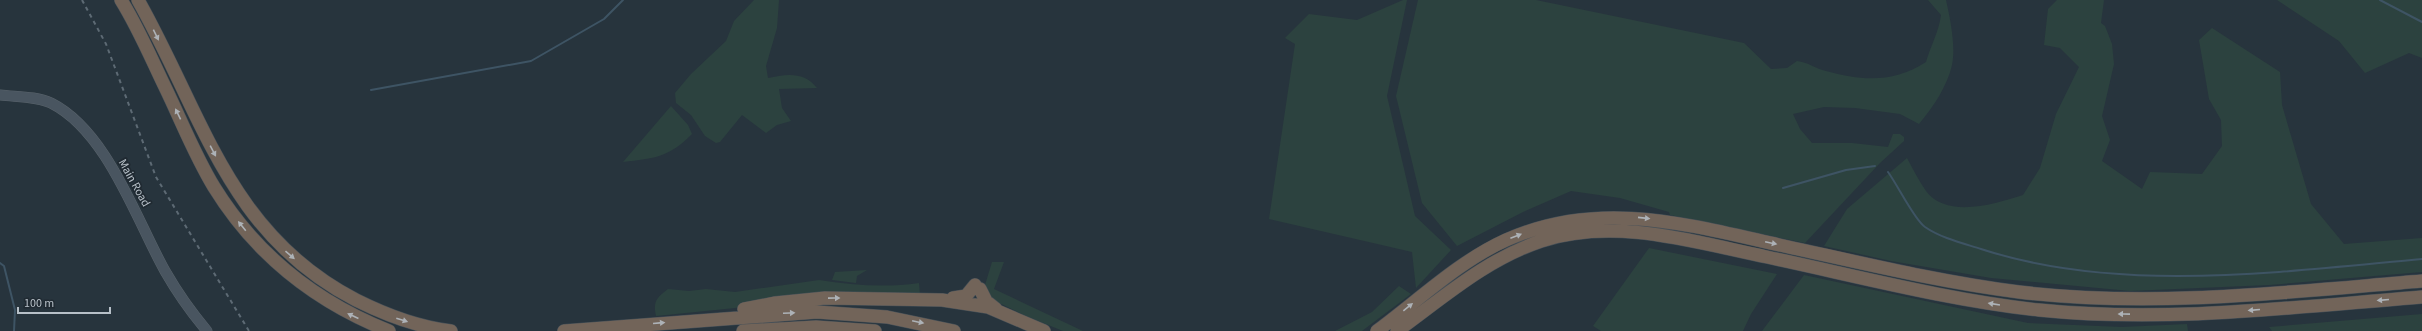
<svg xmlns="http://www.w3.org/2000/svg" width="2422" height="331" viewBox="0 0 2422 331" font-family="'Source Sans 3',sans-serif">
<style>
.green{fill:#2c423f}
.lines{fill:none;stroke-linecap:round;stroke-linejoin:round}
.stream{stroke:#3e5464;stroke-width:2}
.secondary-casing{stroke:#59636b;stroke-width:11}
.motorway-casing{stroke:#465058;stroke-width:14}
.secondary{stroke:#495560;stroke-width:10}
.motorway{stroke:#726459;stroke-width:13}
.rail{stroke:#5d6a74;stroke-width:2;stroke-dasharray:4 4;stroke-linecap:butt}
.oneway{fill:#adb2b7}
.labels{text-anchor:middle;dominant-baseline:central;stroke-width:3.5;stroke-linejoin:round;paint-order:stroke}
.street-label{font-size:12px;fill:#b7c0c8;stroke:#202a32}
</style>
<rect width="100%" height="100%" fill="#27343d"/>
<path class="green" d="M754 0H779L777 28 766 66 768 78C786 74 804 71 817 88L779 89 782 108 791 121 777 125 766 133 742 115 720 142 716 143 705 136 691 115 676 103 675 93 691 74 726 41 734 21Z
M1403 0H1407L1387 96 1415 216 1451 250 1416 288 1412 252 1269 219 1295 44 1285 38 1309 14 1357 20Z
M1418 0H1536L1744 43 1771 69 1787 68 1797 61C1808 62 1816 69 1826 71 1862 81 1894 83 1926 62 1931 45 1939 31 1941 15L1928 0H1946C1950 18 1956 46 1952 65 1947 87 1933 107 1919 124L1900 114 1855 108 1824 107 1793 114 1800 129 1812 143H1852L1888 147 1893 134H1900L1904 137V141L1880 163 1805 243 1670 215 1669 212 1620 198 1571 191 1523 212 1457 246 1422 203 1396 96Z
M2057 0H2104L2101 23 2105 26 2112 44 2114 64 2102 116 2110 140 2102 161 2142 189 2150 172 2202 174 2222 146 2221 120 2209 99 2199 40 2212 28 2280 72 2282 105 2311 204 2344 244 2422 238V272L2269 285 2130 291 1991 278 1891 261 1824 246 1847 209 1907 158C1913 169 1919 181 1926 191 1947 219 1995 204 2023 195L2040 168 2056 114 2079 67 2060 48 2044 45 2048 9Z
M2277 0H2422V58L2409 53 2365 73 2339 41Z
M671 106 688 125 692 134C668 158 655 158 623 162Z
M1649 248 1777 274 1751 314 1743 331H1601L1593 326Z
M992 262H1004L994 289 1083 331H1063L1026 316 993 300 985 285Z
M867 270 857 276 856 283 832 280 835 272Z
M1804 275 2028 323 2122 327 2187 324 2188 331H1762Z
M819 280C852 285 885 288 919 283L920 295 792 298 735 308 656 316C653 302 656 298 668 289L689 291 706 289 735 292Z
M1399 286 1411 294 1362 331H1335L1372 312Z
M2422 314V331H2272L2269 327Z"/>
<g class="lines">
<path class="stream" d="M2380 0 2422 22
M371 90 531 61 604 19 623 0
M1888 172C1897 184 1915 221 1925 227 1941 238 1962 243 1981 249 2119 294 2280 272 2422 259
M1783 188 1846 170 1875 166
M0 263 4 266 15 310 14 331"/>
<g class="secondary-casing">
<path id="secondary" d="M0 95C16 97 36 96 51 103 107 131 136 219 165 271 177 292 191 312 207 331"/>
</g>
<g class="motorway-casing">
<path id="motorway" d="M121 0C138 27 151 58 165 87 181 120 195 156 214 187 256 255 316 302 389 331
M138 0C203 115 228 234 356 300 386 315 417 327 451 331
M980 289 986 301 996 309
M953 298 966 296 975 285
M744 309 775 303 825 298 942 300 988 307 1044 331
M564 331 817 312 887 317 954 331
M743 331 816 327 875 331
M1377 331C1419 300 1458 262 1506 240 1600 198 1689 225 1784 246 1862 263 1940 282 2019 292 2154 308 2288 292 2422 281
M1397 331C1444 297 1485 260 1541 241 1616 217 1693 242 1767 257 1857 276 1947 300 2039 310 2166 323 2295 307 2422 297"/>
</g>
<use href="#secondary" class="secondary"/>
<use href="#motorway" class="motorway"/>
<path class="rail" d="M82 0 106 44 156 177 249 331"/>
</g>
<defs><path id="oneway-solid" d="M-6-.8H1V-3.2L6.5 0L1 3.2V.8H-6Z"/></defs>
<g class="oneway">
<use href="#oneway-solid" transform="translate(156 35) rotate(64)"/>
<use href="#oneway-solid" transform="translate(178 114) rotate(-116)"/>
<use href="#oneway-solid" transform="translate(213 151) rotate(62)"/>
<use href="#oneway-solid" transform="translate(1644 218) rotate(6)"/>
<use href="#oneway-solid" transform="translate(242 226) rotate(-129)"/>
<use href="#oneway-solid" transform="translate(1516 236) rotate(-21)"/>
<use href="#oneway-solid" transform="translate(1771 243) rotate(12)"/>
<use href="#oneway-solid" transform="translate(290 255) rotate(41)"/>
<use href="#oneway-solid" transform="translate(834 298) rotate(-1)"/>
<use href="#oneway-solid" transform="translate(2383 300) rotate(175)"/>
<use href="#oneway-solid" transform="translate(1994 304) rotate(-171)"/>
<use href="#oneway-solid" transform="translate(1408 307) rotate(-39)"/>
<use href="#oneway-solid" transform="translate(2254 310) rotate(175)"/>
<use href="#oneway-solid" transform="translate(789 313) rotate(-2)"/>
<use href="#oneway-solid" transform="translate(2124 314) rotate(-179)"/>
<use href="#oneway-solid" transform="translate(353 316) rotate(-155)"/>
<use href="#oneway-solid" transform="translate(402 320) rotate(18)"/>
<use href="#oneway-solid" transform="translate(918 322) rotate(12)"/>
<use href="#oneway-solid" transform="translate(659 323) rotate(-5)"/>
</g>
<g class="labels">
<g class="street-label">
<text transform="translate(134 183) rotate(61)">Main Road</text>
</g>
</g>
<path d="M18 307v6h92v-6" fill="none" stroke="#b7c0c8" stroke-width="2"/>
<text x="24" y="307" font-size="12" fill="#b7c0c8" stroke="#202a32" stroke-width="3" paint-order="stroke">100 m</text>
</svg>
